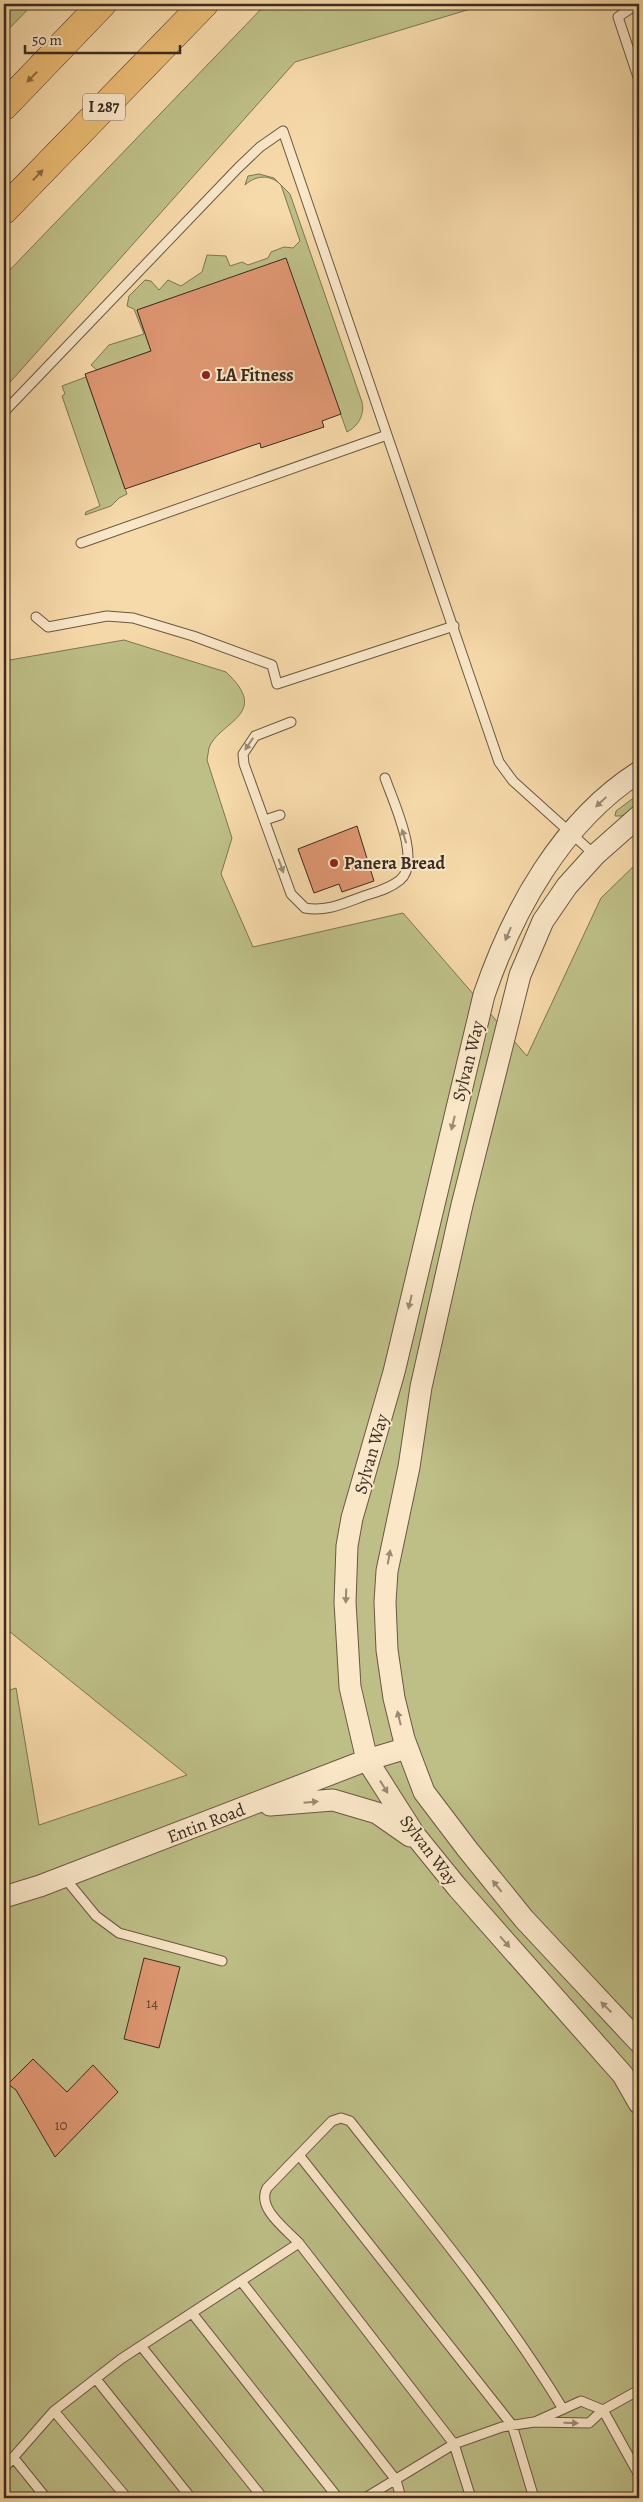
<svg xmlns="http://www.w3.org/2000/svg" width="643" height="2502" viewBox="0 0 643 2502" font-family="Alegreya,serif">
<style>
.green{fill:#bebf87;stroke:#7c7654}
.building{fill:#df9772;stroke:#3a2c21}
.lines{fill:none;stroke-linecap:round;stroke-linejoin:round}
.service-casing{stroke:#695843;stroke-width:11}
.tertiary-casing{stroke:#695843;stroke-width:23}
.motorway-casing{stroke:#3a2c21;stroke-width:29}
.service{stroke:#fae7c8;stroke-width:9}
.tertiary{stroke:#fae7c8;stroke-width:21}
.motorway{stroke:#ecbd75;stroke-width:28}
.oneway{fill:#8a6d47}
.oneway2{fill:#9a8a74}
.poi-dot{fill:#8f2418;stroke:#fae7c8;stroke-width:2}
.labels{text-anchor:middle;dominant-baseline:central;stroke-width:4;stroke-linejoin:round;paint-order:stroke}
.number-label{font-size:15px;fill:#634735}
.shield{fill:#fae7c8;stroke:#746453;stroke-width:1}
.shield-label{font-size:16px;font-weight:bold;fill:#3a2c21}
.poi-label{font-size:18px;font-weight:bold;fill:#3a2c21;stroke:#fae7c8;text-anchor:start}
.street-label{font-size:18px;fill:#3a2c21;stroke:#fae7c8}
</style>
<rect width="100%" height="100%" fill="#f7daaa"/>
<filter id="stains"><feTurbulence type="fractalNoise" baseFrequency=".004" numOctaves="4"/><feColorMatrix values="0 0 0 0 .2 0 0 0 0 .09 0 0 0 0 .02 0 0 0 .5 -.17"/></filter>
<radialGradient id="worn" r=".72"><stop offset=".6" stop-color="#630" stop-opacity="0"/><stop offset="1" stop-color="#630" stop-opacity=".3"/></radialGradient>
<path class="green" d="M4 4H33L4 34Z
M266 4H487L295 62 4 389V276Z
M259 174 274 178 290 194 362 402C365 415 358 426 347 432L286 259 137 310 151 351 97 370 91 365 109 345 144 334 134 309 127 306 129 296 145 280 151 281 159 290 168 280 181 286 202 272 207 255 226 256 230 266 242 262 248 265 268 258 271 252 284 247 293 248 300 241 281 185C270 174 256 175 245 185L248 176Z
M86 377 127 494 119 498 111 506 85 515 86 512 100 506 62 396 65 394 62 386Z
M124 640 226 672C272 715 219 721 209 748 208 752 208 756 207 760L232 838 221 874 253 947 403 913 527 1056 601 898 639 861V2498H4V1692L16 1688 39 1825 187 1775 4 1627V661Z
M639 794V808L621 816H615L616 811Z"/>
<path class="building" d="M286 258 341 414 322 421 324 427 261 448 260 443 125 489 85 374 151 351 137 310Z
M357 826 374 881 342 892 339 884 314 893 298 849Z
M144 1958 180 1967 159 2048 124 2039Z
M33 2059 67 2092 93 2065 118 2092 55 2157 16 2090 8 2084Z"/>
<g class="lines">
<g class="service-casing">
<path id="service" d="M637 4 618 17 639 80
M4 412 238 168 260 147 283 131 499 762 513 781 595 855
M81 543 387 435
M36 617 48 627 107 616 133 618 193 636 272 665 277 684 454 626
M291 722 255 736 243 754 244 764 291 894 305 908C326 912 345 903 364 896 376 892 389 889 400 880 422 862 393 801 385 778
M265 820 280 815
M64 1877 96 1916 119 1933 222 1961
M299 2155 512 2425 534 2498
M299 2243 454 2444 471 2498
M241 2281 396 2480 401 2498
M192 2313 338 2498
M141 2346 263 2498
M96 2379 191 2498
M54 2411 127 2498
M537 2421 581 2401 603 2410 639 2475
M13 2457 46 2498
M4 2468 54 2411 121 2359 299 2243C286 2229 256 2208 267 2188L332 2121 341 2118 350 2121C424 2215 501 2307 563 2409
M365 2498 454 2444 502 2427 534 2422 589 2423 603 2410 639 2390"/>
</g>
<g class="tertiary-casing">
<path id="tertiary" d="M639 772C562 821 513 910 484 995L394 1372 352 1518 347 1546 345 1602 350 1687 367 1760 414 1834 457 1887 623 2075 639 2103
M639 816 595 855 567 886 543 921 520 975 462 1205 421 1387 409 1467 387 1571 385 1602 387 1650 394 1698 404 1739 424 1792 468 1850 524 1919 639 2042
M270 1805 333 1800 377 1813 410 1836
M4 1897 40 1886 367 1760 407 1748"/>
</g>
<g class="motorway-casing">
<path id="motorway" d="M4 106 102 4
M4 210 204 4"/>
</g>
<use href="#service" class="service"/>
<use href="#tertiary" class="tertiary"/>
<use href="#motorway" class="motorway"/>
</g>
<defs><path id="oneway-solid" d="M-6-.8H1V-3.2L6.5 0L1 3.2V.8H-6Z" transform="scale(1.25)"/></defs>
<g class="oneway">
<use href="#oneway-solid" transform="translate(32 77) rotate(134)"/>
<use href="#oneway-solid" transform="translate(38 175) rotate(-46)"/>
</g>
<g class="oneway2">
<use href="#oneway-solid" transform="translate(249 744) rotate(124)"/>
<use href="#oneway-solid" transform="translate(601 802) rotate(137)"/>
<use href="#oneway-solid" transform="translate(404 836) rotate(-107)"/>
<use href="#oneway-solid" transform="translate(281 866) rotate(70)"/>
<use href="#oneway-solid" transform="translate(508 934) rotate(113)"/>
<use href="#oneway-solid" transform="translate(453 1123) rotate(104)"/>
<use href="#oneway-solid" transform="translate(410 1302) rotate(103)"/>
<use href="#oneway-solid" transform="translate(389 1557) rotate(-80)"/>
<use href="#oneway-solid" transform="translate(346 1596) rotate(92)"/>
<use href="#oneway-solid" transform="translate(399 1718) rotate(-104)"/>
<use href="#oneway-solid" transform="translate(384 1787) rotate(58)"/>
<use href="#oneway-solid" transform="translate(311 1802) rotate(-5)"/>
<use href="#oneway-solid" transform="translate(497 1886) rotate(-129)"/>
<use href="#oneway-solid" transform="translate(505 1942) rotate(49)"/>
<use href="#oneway-solid" transform="translate(606 2007) rotate(-136)"/>
<use href="#oneway-solid" transform="translate(571 2423) rotate(2)"/>
</g>
<g class="poi-dot">
<circle cx="206" cy="375" r="5"/>
<circle cx="334" cy="863" r="5"/>
</g>
<g class="labels">
<g class="number-label">
<text x="152" y="2003">14</text>
<text x="61" y="2125">10</text>
</g>
<rect class="shield" x="83" y="93.5" width="42" height="27" rx="4"/>
<g class="shield-label">
<text x="104" y="107">I 287</text>
</g>
<g class="poi-label">
<text x="216" y="375">LA Fitness</text>
<text x="344" y="863">Panera Bread</text>
</g>
<g class="street-label">
<text transform="translate(468 1061) rotate(-76)">Sylvan Way</text>
<text transform="translate(371 1454) rotate(-74)">Sylvan Way</text>
<text transform="translate(206 1823) rotate(-21)">Entin Road</text>
<text transform="translate(429 1850) rotate(53)">Sylvan Way</text>
</g>
</g>
<rect width="643" height="2502" fill="none" stroke="#f7daaa" stroke-width="20"/>
<rect x="5" y="5" width="633" height="2492" fill="none" stroke="#3a2c21" stroke-width="2.5"/>
<rect x="10" y="10" width="623" height="2482" fill="none" stroke="#3a2c21"/>
<path d="M25 45v8h155v-8" fill="none" stroke="#3a2c21" stroke-width="2.5"/>
<text x="32" y="45" font-size="15" fill="#3a2c21" stroke="#fae7c8" stroke-width="4" paint-order="stroke">50 m</text>
<rect width="100%" height="100%" filter="url(#stains)"/>
<rect width="100%" height="100%" fill="url(#worn)"/>
</svg>
